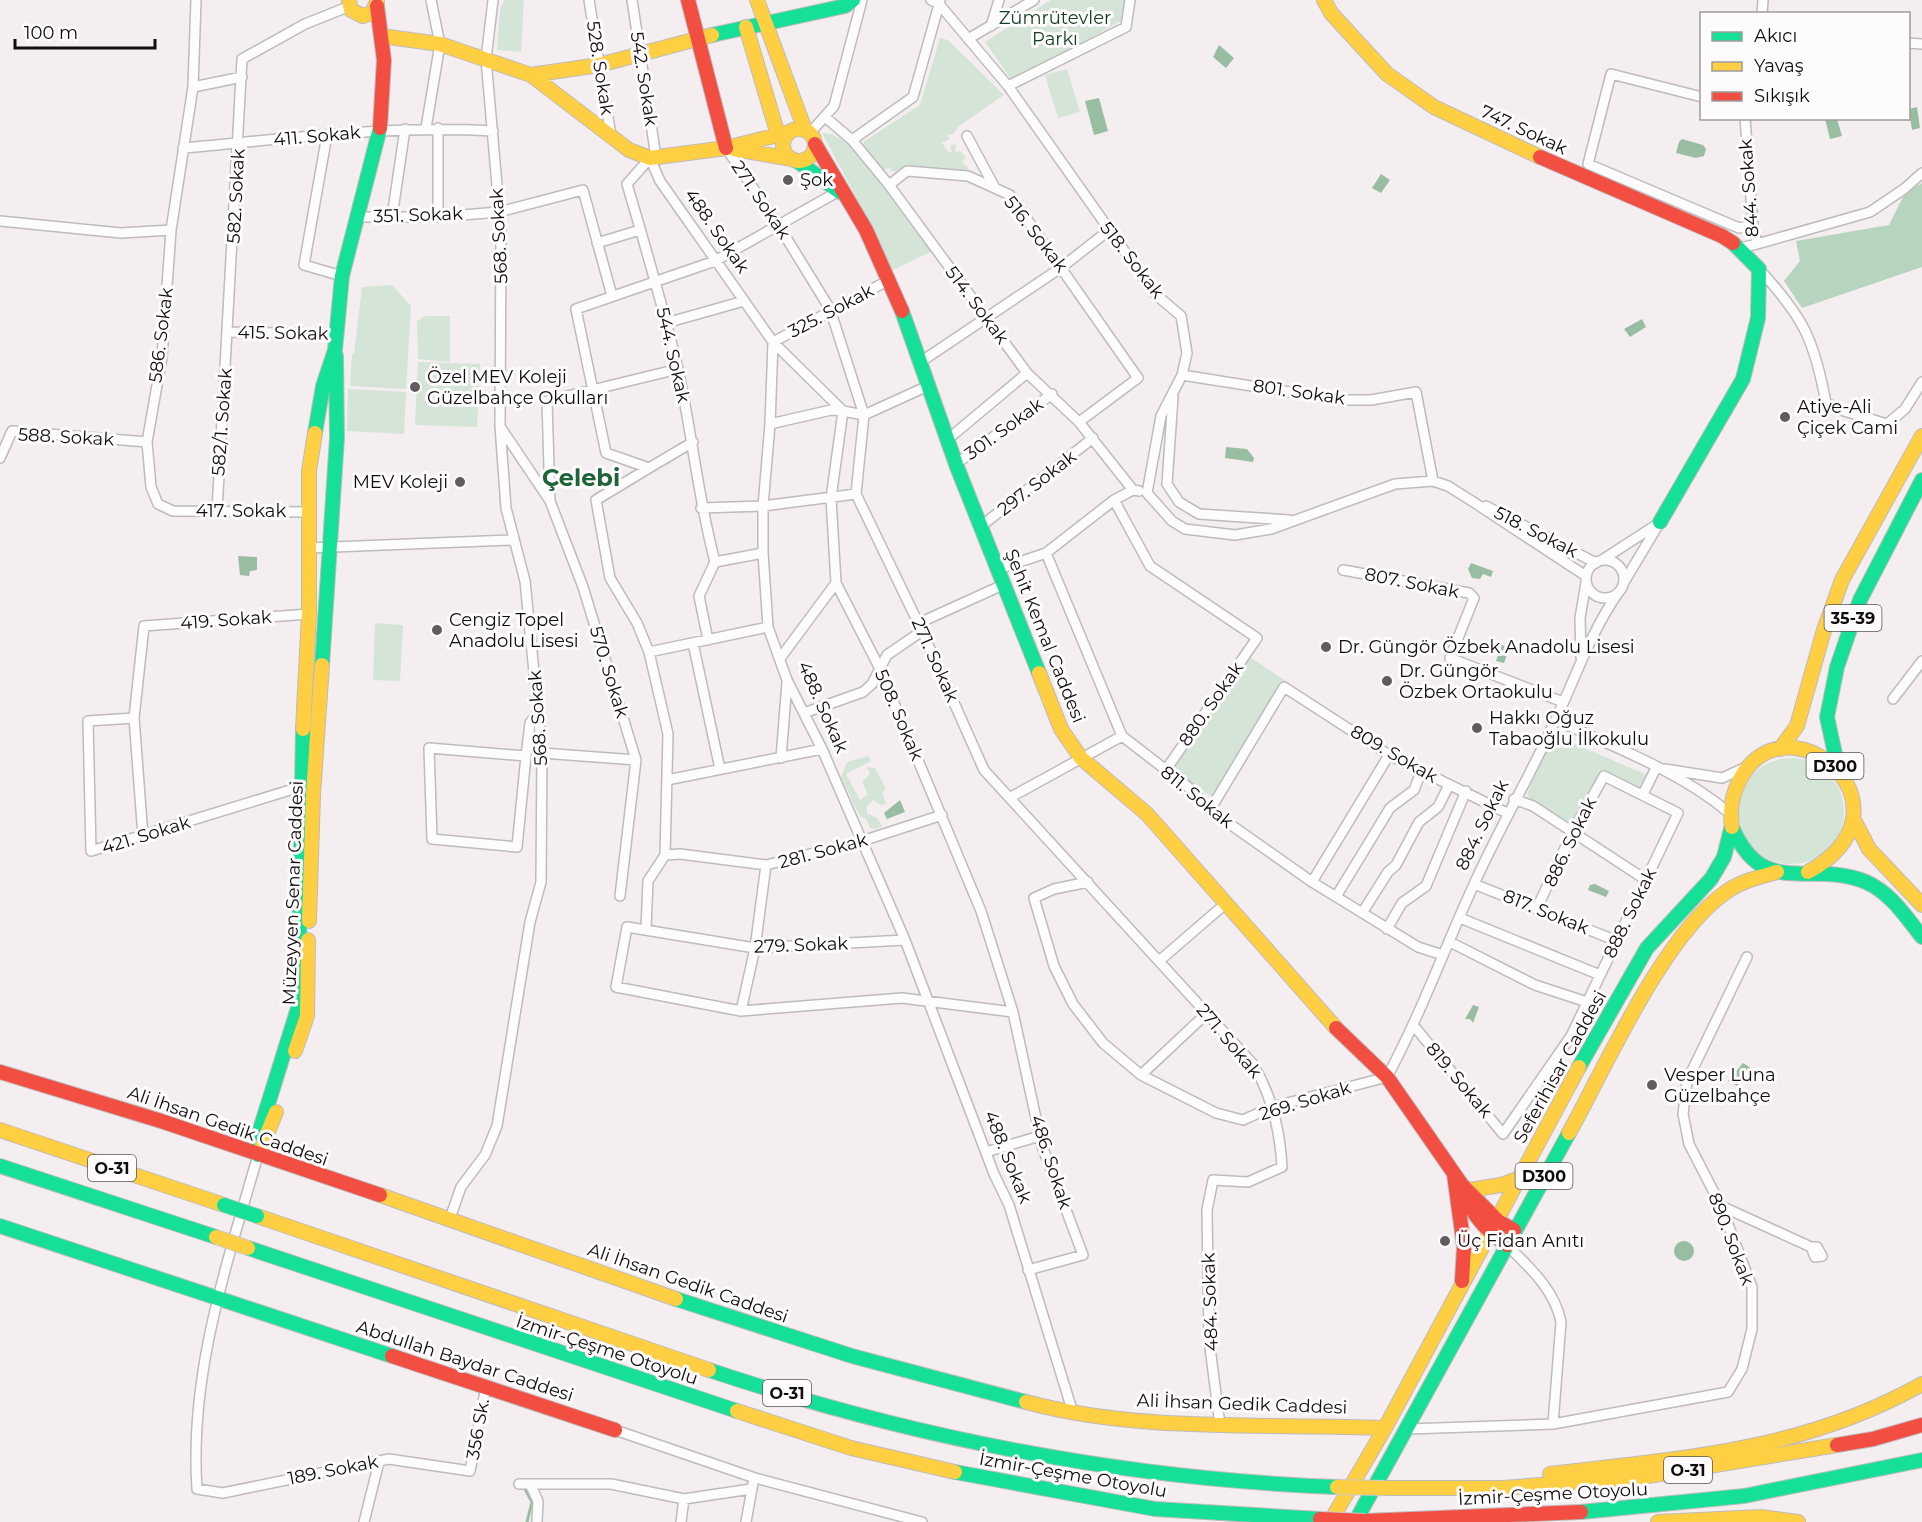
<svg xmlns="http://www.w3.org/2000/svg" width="1922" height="1522" viewBox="0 0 1922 1522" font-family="Montserrat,sans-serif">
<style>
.green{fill:#d4e5d7}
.forest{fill:#b7d4be}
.water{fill:#98bda1}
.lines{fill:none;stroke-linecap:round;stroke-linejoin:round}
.stream{stroke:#98bda1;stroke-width:3}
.street-casing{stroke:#bfbabc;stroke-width:12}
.fast-casing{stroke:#bfbabc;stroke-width:16}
.slow-casing{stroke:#bfbabc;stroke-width:16}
.jam-casing{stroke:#bfbabc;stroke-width:16}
.street{stroke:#fdfcfd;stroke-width:9}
.fast{stroke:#16e098;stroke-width:14}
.slow{stroke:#ffcf43;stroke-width:14}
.jam{stroke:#f24e42;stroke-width:14}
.fast-bridge-casing{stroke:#cbc8ca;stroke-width:16;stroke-linecap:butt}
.slow-bridge-casing{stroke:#cbc8ca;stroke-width:16;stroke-linecap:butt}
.jam-bridge-casing{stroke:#cbc8ca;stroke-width:16;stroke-linecap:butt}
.fast-bridge{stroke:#16e098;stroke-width:14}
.slow-bridge{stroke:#ffcf43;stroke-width:14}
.jam-bridge{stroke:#f24e42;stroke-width:14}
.poi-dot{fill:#605b5e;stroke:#fefbfc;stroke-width:2}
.labels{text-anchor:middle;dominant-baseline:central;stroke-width:6;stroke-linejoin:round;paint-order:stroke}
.shield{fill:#fefbfc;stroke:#585456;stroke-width:1.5}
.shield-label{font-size:16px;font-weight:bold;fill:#110c0f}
.park-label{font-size:18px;fill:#154023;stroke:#fefbfc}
.street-label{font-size:18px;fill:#110c0f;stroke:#fefbfc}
.poi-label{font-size:18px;fill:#110c0f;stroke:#fefbfc;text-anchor:start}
.district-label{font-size:24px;font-weight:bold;fill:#1e6438;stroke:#fefbfc}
</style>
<rect width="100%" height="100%" fill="#f4eef1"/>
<path class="green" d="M504 0H524L521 52 497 50 500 10Z
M1051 0H1126L1124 19 1013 82 985 42Z
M940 38 948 40 1004 95 959 126 953 134 947 135 950 139 942 143 949 153 952 152 950 146 956 143 955 152 960 151 966 157 962 162 968 168 966 175 898 172 891 171 890 167 884 170C871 165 869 152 863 142L920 105Z
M1067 69 1080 112 1058 118 1045 75Z
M822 133 831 134 848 143 903 211 932 251 891 271 870 223Z
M392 285 411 306 406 389 350 386 352 354H354L362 287Z
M425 316H450V362L418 359 417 321Z
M418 362 480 364 477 427 415 425Z
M348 389 406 392 404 434 347 431Z
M375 623 403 625 400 681 373 680Z
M1247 655 1286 681 1213 798 1172 769Z
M1558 737 1652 777 1645 791 1610 773 1604 776 1572 833 1533 806 1527 794 1550 739Z
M868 756 871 761 846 774 860 800 868 794 862 782 870 774 867 767 875 768 886 789 882 792 886 804 882 805 873 800 867 806V813L877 818 882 826 876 829 870 828 867 820 859 815 841 777 847 762Z
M1738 811a53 53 0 1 1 106 0a53 53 0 1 1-106 0Z"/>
<path class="forest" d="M1922 183V267L1802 308 1784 281 1800 261 1796 241 1889 225 1905 193Z"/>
<path class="water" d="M1219 45 1234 58 1226 68 1213 57Z
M1099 98 1108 131 1094 135 1085 101Z
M1917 107 1920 128 1912 130 1909 109Z
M1825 119H1837L1842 136 1830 139Z
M1682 139 1703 145 1706 149 1704 156 1696 158 1676 153 1679 142Z
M1381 174 1390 180 1381 193 1372 188Z
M1642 319 1646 327 1630 337 1624 329Z
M1226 447 1247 449 1254 458 1253 462 1225 458Z
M238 556 257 557V570L250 571 249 576 240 575Z
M1471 563 1493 571 1491 577 1483 574 1480 579 1472 578 1468 569Z
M1502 645 1512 649 1511 653 1508 652 1504 663 1496 661Z
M900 800 905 812 887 819 884 813Z
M1595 884 1609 891 1606 897 1588 890 1590 885Z
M1473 1005 1479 1007 1473 1023 1470 1019H1465Z
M1743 1063 1751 1068 1737 1086 1728 1081Z
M1674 1251a10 10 0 1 1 20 0a10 10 0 1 1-20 0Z"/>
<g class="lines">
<path class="stream" d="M525 1489 532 1502 527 1522"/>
<g class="street-casing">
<path id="street" d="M196 0 193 87 171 230 162 357 147 442 151 487 158 504 173 511 308 512
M589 0 611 136
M632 0 656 157
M931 0 939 4 1008 86 1154 293 1181 316 1187 353 1182 375 1161 416 1147 493
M1762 14 1763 0
M991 26 999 0
M968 39 1034 0
M1908 43 1922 44
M1008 86 1126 27 1130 0
M193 87 242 77
M1702 97 1611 74 1588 164 1739 228 1753 225
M825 117 852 140 889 185 1027 373 1079 422 1133 490
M426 128 440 44 431 0
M438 128V217
M810 133 834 106 862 0
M327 135 304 265 342 276
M967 136 995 188
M852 140 913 97 940 1
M183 148C286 139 389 125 493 131
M726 148 779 226 830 309 864 415 856 494 922 631 984 770 1253 1064C1272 1096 1280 1130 1282 1167L1248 1182 1213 1180 1207 1210 1209 1340 1220 1425
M889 185 907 171 968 176 1010 195 1138 378 1079 422
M357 217H438L499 212 583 190 612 296
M392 217 405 129
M0 221 121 233 171 230
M597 243 640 230
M1757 244 1870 212 1904 189 1922 173
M1740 248 1757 244 1753 225 1745 118
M1759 269C1803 317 1814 338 1826 403L1844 411 1887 424 1905 409 1922 382
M889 280 773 342 843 411 864 415 930 385
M666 323 744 301
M228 332 337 334
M919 363 1062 267 1108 231
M1182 375 1340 400H1371L1416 392 1433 481
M1173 397 1167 484 1179 502 1199 514 1289 520
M770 424 831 410 843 411 831 498 836 583 879 667 981 911 1013 1012 1042 1146 1083 1255 1028 1270
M501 428 550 501 583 587 636 760 620 896
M947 440 1027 373
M693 442 649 468 606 453 576 309 715 261 839 191
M0 458 12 431 147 442
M956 464 1052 394
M649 468 596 500 610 578 637 623 649 652 768 627
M1147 493 1172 521 1185 529 1235 535 1271 529 1395 484 1433 481 1448 486 1475 503 1586 576
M1114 500 1150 566 1257 638 1165 771
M550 501 547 401 678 369
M1486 506 1596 563
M701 508 763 506 856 494
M217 511 242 59 305 24 350 6
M980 527 1093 438
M308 548 512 540
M1046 553 1122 736 1192 790 1210 810 1312 882 1418 947 1443 955
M1602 560 1656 525
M1586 579a19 19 0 1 1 38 0a19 19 0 1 1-38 0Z
M715 562C698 498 692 433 678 369 663 307 645 245 627 184L650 158 660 181 773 342 770 424 763 506V553L768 627 787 680 822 749 905 940 994 1174 1009 1205 1073 1413
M715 562 763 553
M999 569 1046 553 1114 500 1133 490 1139 491
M1343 570 1469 593 1474 598 1450 658 1563 702
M1623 584 1660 522
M919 623 1005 584
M708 640 699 596 715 562
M693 643 720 769
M781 657 836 583
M1581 657 1580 618 1586 582
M1893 699 1922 661
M804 713 863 692 872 684 887 655 922 631
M134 718 88 721 91 851 300 787
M1556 720C1614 747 1679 771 1728 812
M542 753 636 760
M526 756 517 847 432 839 429 748 526 756 530 723 539 711
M781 758 787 682
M1665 769 1722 778 1744 768
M667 780 822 749
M1643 794 1656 768
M1011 797 1122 736
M1514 799 1533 806 1646 880
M1210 810 1284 687 1389 755 1507 813
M143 836 134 718 144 626 309 614
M665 855 680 854 766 865 862 841 942 815
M1088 882 1054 889 1034 898 1054 966 1073 1004 1103 1043 1141 1075 1216 1113 1243 1120 1272 1107 1387 1077C1421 1014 1445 947 1475 882 1500 827 1531 774 1556 719 1576 676 1591 632 1618 593
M1312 882 1389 755
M1474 884 1617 941
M1337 895 1390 808 1414 790 1421 772
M1362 913 1388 872 1396 865 1419 822 1438 807 1449 785
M1460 918 1600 975
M646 929 648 881 665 855 668 734 649 652
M1387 929 1402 903 1426 886 1466 791
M905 940 755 948 627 927 616 987 741 1011 902 998 1013 1012
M1450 942 1535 985 1587 1002
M1159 961 1224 905
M741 1011 755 948 766 865
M1414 1026 1503 1134 1571 1036 1678 813 1604 776 1572 833 1537 908
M1141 1075 1206 1014
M986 1152 1040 1136
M258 1155C227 1264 189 1374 197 1489L223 1493 389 1459 470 1471 486 1386
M1721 1206 1811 1247H1817L1822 1256 1815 1257 1811 1247
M449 1221 461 1187 485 1155 497 1126 530 922 541 882 542 753 525 581 506 508 500 426 501 231 486 59 493 0
M1507 1245C1529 1267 1555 1290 1561 1322L1553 1424
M1408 1429 1553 1424 1728 1392 1742 1369 1752 1329V1287L1721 1206 1689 1144 1683 1114 1687 1081 1747 957
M615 1430 755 1478 922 1522
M519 1484H611L684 1499 751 1489
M530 1484 538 1501 537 1522
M364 1522 379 1462
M681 1522 684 1499
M746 1522 753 1483"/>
</g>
<g class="fast-casing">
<path id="fast" d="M712 35 845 6 853 0
M797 161 840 192
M902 311 957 467 1039 673
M315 433 323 386 335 350 342 276 380 128
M1660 522 1743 379 1758 318 1759 269 1733 243
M322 665 337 438 336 356
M1838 768 1827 717 1837 667 1860 600 1922 480
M1732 827C1763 900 1811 859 1866 882 1891 893 1906 917 1922 937
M1579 1067 1647 948 1711 879 1724 857 1731 829
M258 1155V1136L298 1008 303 729
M0 1166 216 1237
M0 1226 392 1356
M248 1248 737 1411
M676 1299 852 1356 1026 1402
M709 1370C913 1438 1122 1479 1337 1487
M955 1472 1155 1509 1320 1519
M1581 1512 1744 1496 1922 1460
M1355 1522 1569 1133"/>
</g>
<g class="slow-casing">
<path id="slow" d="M349 0 351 10 363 16 372 13 377 2
M757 0 805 130
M1324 0 1331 13 1387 74 1434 107 1540 157
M746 27 778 135
M381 36 440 44 531 75 599 65 712 35
M531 75 629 150 650 158 726 148 790 132
M783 145a16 16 0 1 1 32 0a16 16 0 1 1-32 0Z
M734 149 792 159
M1039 673 1061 729 1081 758 1147 814 1336 1028
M303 729 309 614V471L315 433
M1780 749 1797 726 1824 630 1842 580 1922 436
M1854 820 1869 849 1922 905
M1732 827C1729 806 1733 789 1745 771 1797 699 1920 810 1808 872
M309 921 313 795 322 665
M295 1051 307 1016 308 940
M0 1130 224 1205
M1569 1133C1607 1064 1663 936 1726 892 1741 881 1760 877 1777 872
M259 1153 276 1112
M1469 1190 1501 1185 1520 1178
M380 1195 676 1299
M257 1216 709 1370
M1026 1402C1142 1433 1266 1423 1385 1428
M737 1411 851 1448 955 1472
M1550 1474C1683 1458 1803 1451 1922 1384
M1385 1488H1503L1642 1477 1837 1445
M1330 1522 1385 1428 1579 1067
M1658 1522 1761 1517 1798 1522"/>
</g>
<g class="jam-casing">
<path id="jam" d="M688 0 726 148
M377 6 384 60 380 128
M815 144 866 230 902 311
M1540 157 1722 236 1733 243
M1336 1028 1387 1077 1462 1185C1468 1212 1485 1230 1507 1245
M0 1072 161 1121 380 1195
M1454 1174 1464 1247 1462 1281
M1463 1186 1498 1221 1514 1230
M392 1356 615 1430
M1837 1445 1873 1439 1922 1425
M1365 1521 1581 1512"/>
</g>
<use href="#street" class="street"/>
<use href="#fast" class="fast"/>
<use href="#slow" class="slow"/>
<use href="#jam" class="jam"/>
<g class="fast-bridge-casing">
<path id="fast-bridge" d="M224 1205 257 1216"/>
</g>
<g class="slow-bridge-casing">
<path id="slow-bridge" d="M216 1237 248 1248
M1337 1487 1385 1488"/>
</g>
<g class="jam-bridge-casing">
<path id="jam-bridge" d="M1320 1519 1365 1521"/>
</g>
<use href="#fast-bridge" class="fast-bridge"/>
<use href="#slow-bridge" class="slow-bridge"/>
<use href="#jam-bridge" class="jam-bridge"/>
</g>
<g class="poi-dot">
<circle cx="788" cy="180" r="6"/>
<circle cx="415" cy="387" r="6"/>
<circle cx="1785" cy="417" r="6"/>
<circle cx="460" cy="482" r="6"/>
<circle cx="437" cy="630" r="6"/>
<circle cx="1326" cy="647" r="6"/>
<circle cx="1387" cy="681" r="6"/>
<circle cx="1477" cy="728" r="6"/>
<circle cx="1652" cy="1085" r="6"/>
<circle cx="1445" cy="1241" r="6"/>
</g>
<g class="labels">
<g class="shield">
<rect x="1824.5" y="605" width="57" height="26" rx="4.5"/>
<rect x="1806.5" y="753" width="57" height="26" rx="4.5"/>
<rect x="88" y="1155" width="48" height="26" rx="4.5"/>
<rect x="1515.5" y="1163" width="57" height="26" rx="4.5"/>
<rect x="763" y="1380" width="48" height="26" rx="4.5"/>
<rect x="1664" y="1457" width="48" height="26" rx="4.5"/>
</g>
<g class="shield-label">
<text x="1853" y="618">35-39</text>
<text x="1835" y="766">D300</text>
<text x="112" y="1168">O-31</text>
<text x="1544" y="1176">D300</text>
<text x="787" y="1393">O-31</text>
<text x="1688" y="1470">O-31</text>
</g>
<g class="park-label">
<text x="1055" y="18">Zümrütevler<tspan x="1055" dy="21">Parkı</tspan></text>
</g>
<g class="street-label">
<text transform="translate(600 68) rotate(81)">528. Sokak</text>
<text transform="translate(644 79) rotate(81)">542. Sokak</text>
<text transform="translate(1524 130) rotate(25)">747. Sokak</text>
<text transform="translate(317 136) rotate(-5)">411. Sokak</text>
<text transform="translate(1749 188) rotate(-94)">844. Sokak</text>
<text transform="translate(236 196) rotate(-87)">582. Sokak</text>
<text transform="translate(761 200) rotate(56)">271. Sokak</text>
<text transform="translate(418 215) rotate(-2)">351. Sokak</text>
<text transform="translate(717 231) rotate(55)">488. Sokak</text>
<text transform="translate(1036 234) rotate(52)">516. Sokak</text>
<text transform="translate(499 236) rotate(-93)">568. Sokak</text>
<text transform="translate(1132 260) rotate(52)">518. Sokak</text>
<text transform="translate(977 305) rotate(53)">514. Sokak</text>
<text transform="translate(831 311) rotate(-28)">325. Sokak</text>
<text transform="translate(283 333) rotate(1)">415. Sokak</text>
<text transform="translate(161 335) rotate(-83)">586. Sokak</text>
<text transform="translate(673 355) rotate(77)">544. Sokak</text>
<text transform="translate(1299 392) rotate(8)">801. Sokak</text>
<text transform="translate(222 422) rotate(-86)">582/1. Sokak</text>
<text transform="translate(1004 429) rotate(-36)">301. Sokak</text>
<text transform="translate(66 437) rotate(3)">588. Sokak</text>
<text transform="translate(1037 483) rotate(-38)">297. Sokak</text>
<text x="241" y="511">417. Sokak</text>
<text transform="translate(1536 532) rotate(27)">518. Sokak</text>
<text transform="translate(1412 583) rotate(11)">807. Sokak</text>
<text transform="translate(226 620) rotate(-4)">419. Sokak</text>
<text transform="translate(1045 636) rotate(68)">Şehit Kemal Caddesi</text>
<text transform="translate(935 660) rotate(66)">271. Sokak</text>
<text transform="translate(609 672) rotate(73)">570. Sokak</text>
<text transform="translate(1211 704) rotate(-55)">880. Sokak</text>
<text transform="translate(823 707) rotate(66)">488. Sokak</text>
<text transform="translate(899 715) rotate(67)">508. Sokak</text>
<text transform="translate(538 718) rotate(-94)">568. Sokak</text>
<text transform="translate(1394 754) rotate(30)">809. Sokak</text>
<text transform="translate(1197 797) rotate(39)">811. Sokak</text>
<text transform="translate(1482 825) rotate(-64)">884. Sokak</text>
<text transform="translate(146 835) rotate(-17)">421. Sokak</text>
<text transform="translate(1570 842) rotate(-64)">886. Sokak</text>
<text transform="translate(823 851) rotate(-15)">281. Sokak</text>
<text transform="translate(293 893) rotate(-88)">Müzeyyen Senar Caddesi</text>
<text transform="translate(1546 912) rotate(22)">817. Sokak</text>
<text transform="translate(1630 913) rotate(-64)">888. Sokak</text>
<text transform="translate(801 945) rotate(-2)">279. Sokak</text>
<text transform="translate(1229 1041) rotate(50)">271. Sokak</text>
<text transform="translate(1560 1067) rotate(-61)">Seferihisar Caddesi</text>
<text transform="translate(1459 1080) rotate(50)">819. Sokak</text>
<text transform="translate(1305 1101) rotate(-17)">269. Sokak</text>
<text transform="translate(228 1126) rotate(19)">Ali İhsan Gedik Caddesi</text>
<text transform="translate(1008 1157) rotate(68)">488. Sokak</text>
<text transform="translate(1051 1162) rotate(72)">486. Sokak</text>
<text transform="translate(1731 1239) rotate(69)">890. Sokak</text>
<text transform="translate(688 1283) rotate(19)">Ali İhsan Gedik Caddesi</text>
<text transform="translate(1210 1302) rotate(-92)">484. Sokak</text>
<text transform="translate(607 1350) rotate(18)">İzmir-Çeşme Otoyolu</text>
<text transform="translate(465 1361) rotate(18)">Abdullah Baydar Caddesi</text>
<text transform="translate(1242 1404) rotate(2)">Ali İhsan Gedik Caddesi</text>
<text transform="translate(478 1429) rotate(-80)">356 Sk.</text>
<text transform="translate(333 1470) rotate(-11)">189. Sokak</text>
<text transform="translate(1073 1475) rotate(10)">İzmir-Çeşme Otoyolu</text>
<text transform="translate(1553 1494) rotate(-3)">İzmir-Çeşme Otoyolu</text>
</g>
<g class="poi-label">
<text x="800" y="180">Şok</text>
<text x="427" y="377">Özel MEV Koleji<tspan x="427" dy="21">Güzelbahçe Okulları</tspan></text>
<text x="1797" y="407">Atiye-Ali<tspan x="1797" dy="21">Çiçek Cami</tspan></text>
<text x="448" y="482" text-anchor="end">MEV Koleji</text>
<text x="449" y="620">Cengiz Topel<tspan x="449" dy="21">Anadolu Lisesi</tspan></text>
<text x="1338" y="647">Dr. Güngör Özbek Anadolu Lisesi</text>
<text x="1399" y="671">Dr. Güngör<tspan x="1399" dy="21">Özbek Ortaokulu</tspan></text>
<text x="1489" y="718">Hakkı Oğuz<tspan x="1489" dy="21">Tabaoğlu İlkokulu</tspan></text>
<text x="1664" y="1075">Vesper Luna<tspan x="1664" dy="21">Güzelbahçe</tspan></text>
<text x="1457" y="1241">Üç Fidan Anıtı</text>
</g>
<g class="district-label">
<text x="581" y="477">Çelebi</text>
</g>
</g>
<rect x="1700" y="12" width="210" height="108" fill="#fefbfc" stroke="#9f9b9d" stroke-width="1.5"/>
<rect x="1712" y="32" width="30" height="9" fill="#16e098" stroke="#9f9b9d" stroke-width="1.5"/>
<text x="1754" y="42" font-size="18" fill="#110c0f">Akıcı</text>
<rect x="1712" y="62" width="30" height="9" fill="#ffcf43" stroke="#9f9b9d" stroke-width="1.5"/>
<text x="1754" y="72" font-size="18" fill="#110c0f">Yavaş</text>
<rect x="1712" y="92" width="30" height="9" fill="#f24e42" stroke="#9f9b9d" stroke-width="1.5"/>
<text x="1754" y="102" font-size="18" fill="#110c0f">Sıkışık</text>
<path d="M15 39v9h140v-9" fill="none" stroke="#110c0f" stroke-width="3"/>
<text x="24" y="39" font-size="18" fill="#110c0f" stroke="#fefbfc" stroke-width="4.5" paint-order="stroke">100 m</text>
</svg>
